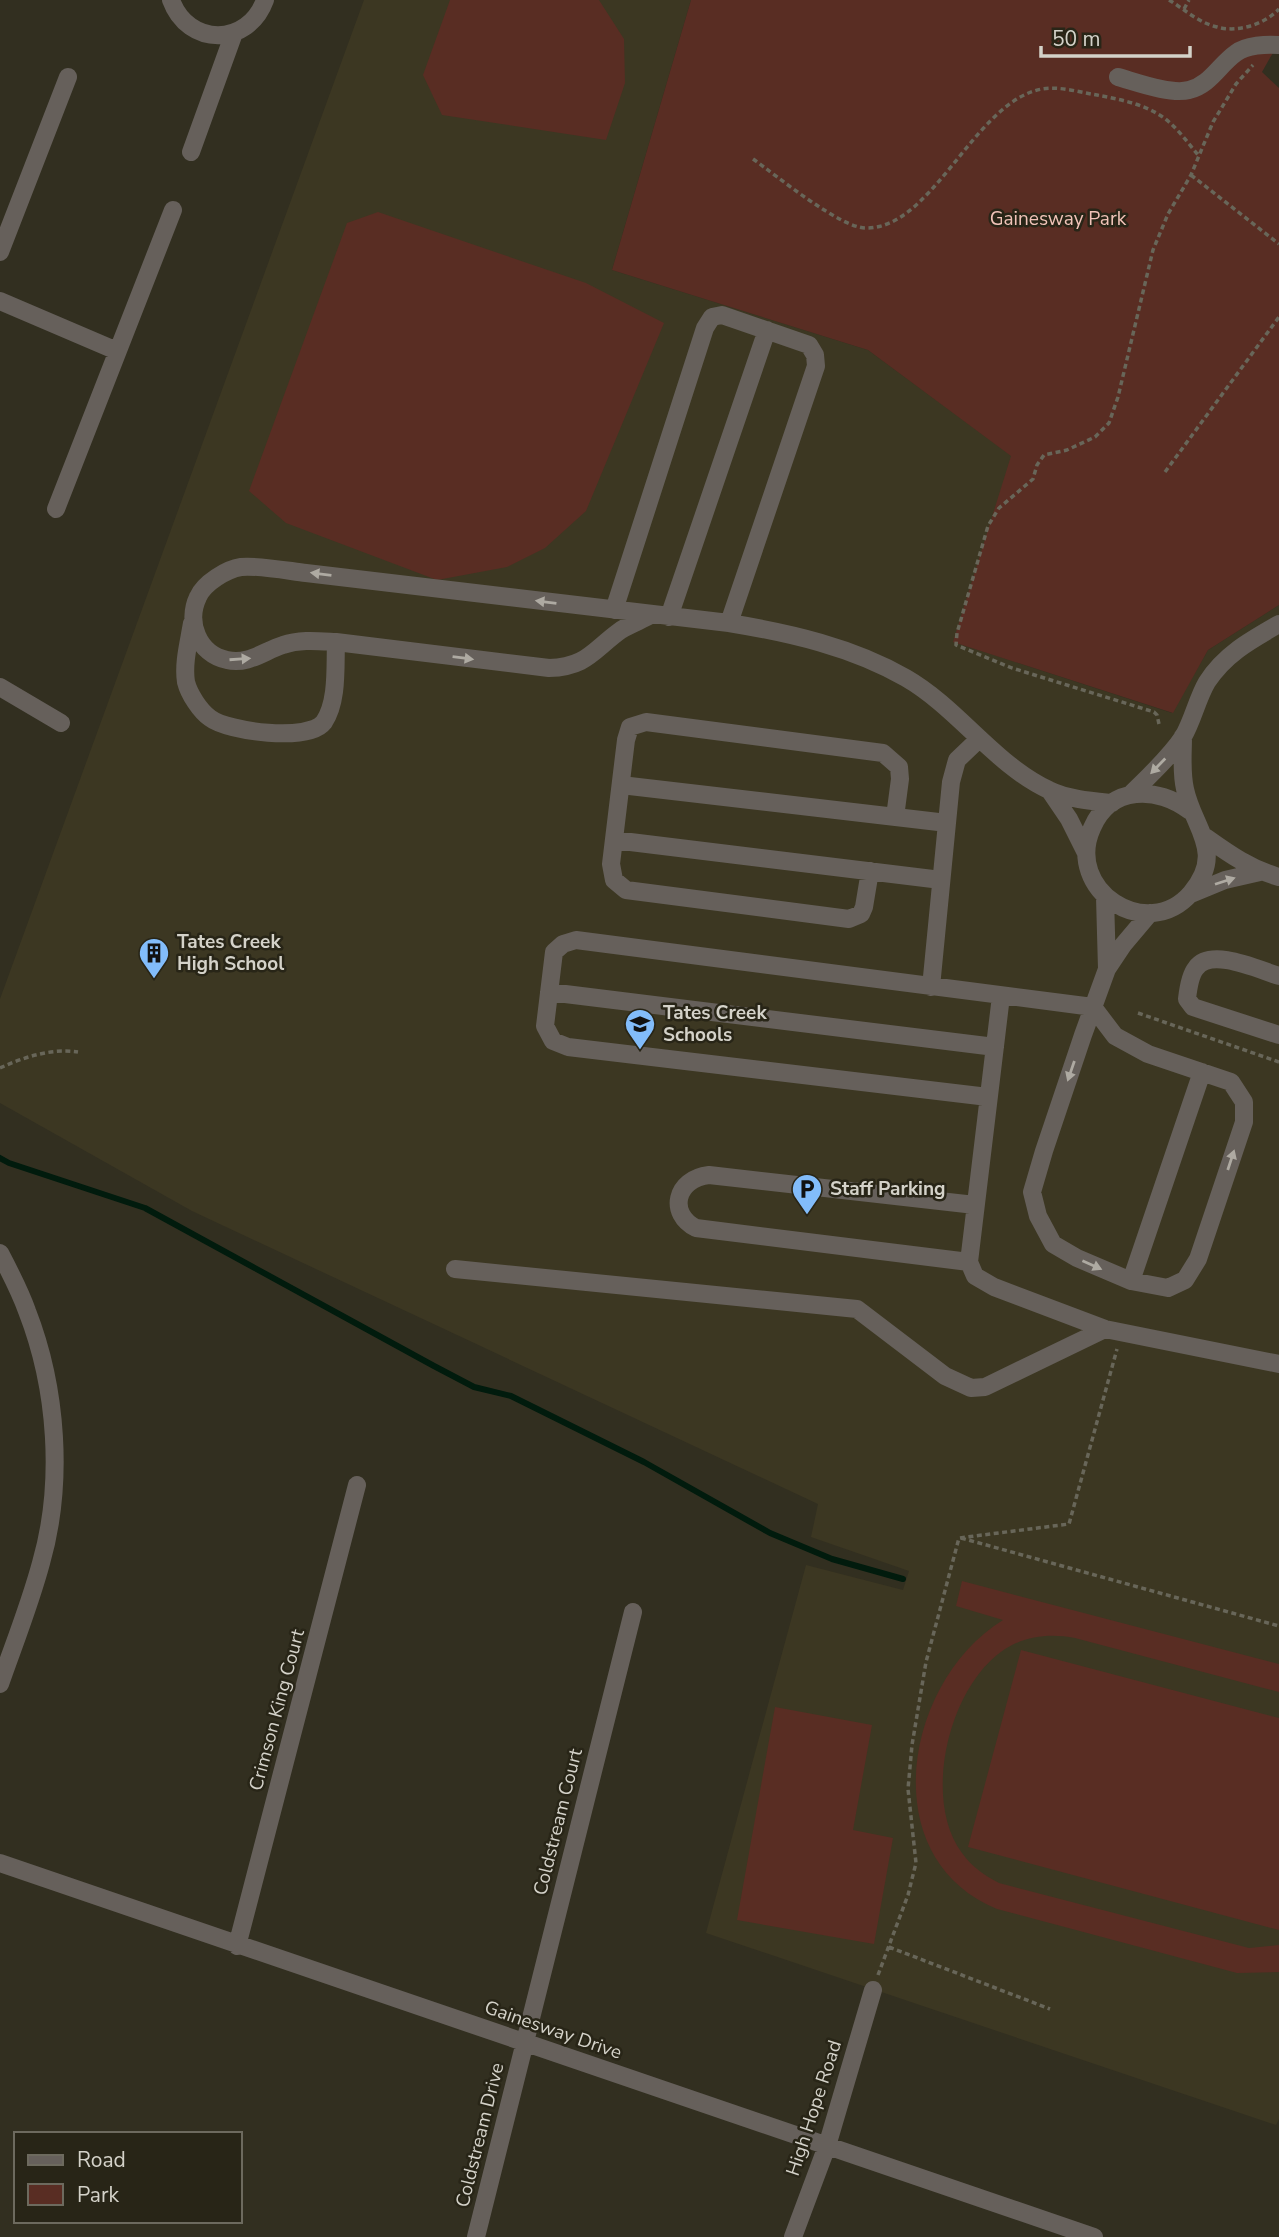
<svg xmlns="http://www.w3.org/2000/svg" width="1279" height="2237" viewBox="0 0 1279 2237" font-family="'Nunito Sans',sans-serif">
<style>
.built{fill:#3c3722}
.green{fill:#592d23}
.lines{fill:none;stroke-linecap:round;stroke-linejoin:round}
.stream{stroke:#011b0d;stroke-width:6}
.path{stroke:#686659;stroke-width:3.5;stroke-dasharray:5 3.5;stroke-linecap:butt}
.minor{stroke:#66605b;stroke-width:18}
.oneway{fill:#aeaaa2}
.labels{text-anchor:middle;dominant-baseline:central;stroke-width:5;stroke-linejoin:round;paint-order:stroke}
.park-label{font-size:19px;fill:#f1c3b8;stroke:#282517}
.poi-label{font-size:19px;font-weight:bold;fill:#d4d2c9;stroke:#282517;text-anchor:start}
.street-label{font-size:19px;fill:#d4d2c9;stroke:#282517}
</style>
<rect width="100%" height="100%" fill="#322f20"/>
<path class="built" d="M364 0H691L612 270 868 350 1012 456 954 642 1172 713 1208 650 1279 605V2119L1276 2125 706 1933 806 1565 903 1590 909 1571 811 1537 818 1504 192 1211 0 1103V999Z"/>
<path class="green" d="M450 0H599L624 39 625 83 606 140 442 115 423 75Z
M691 0H1279V42L1262 72 1279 88V605L1208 650 1173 713 953 642 1011 456 868 350 612 270Z
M378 212 586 283 664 323 586 511 545 548 507 567 437 580 286 523 249 491 347 223Z
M962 1581 1279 1664V1692L1075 1638C1053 1634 1033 1635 1012 1645 951 1676 920 1797 962 1853 972 1867 984 1875 999 1883L1249 1948 1279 1945V1972L1237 1973 997 1909C873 1858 904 1681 1003 1620L956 1606Z
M1021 1650 1279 1718V1930L968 1847Z
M775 1707 872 1725 853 1830 893 1838 874 1944 737 1920Z"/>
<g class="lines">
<path class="stream" d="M0 1158 9 1163 145 1208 434 1366 474 1387 511 1396 644 1462 770 1533 832 1559 903 1579"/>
<path class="path" d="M1169 0C1184 9 1199 23 1217 27 1238 33 1265 24 1279 9
M1184 9 1189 0
M753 159C777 176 839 227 865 228 930 230 971 111 1034 91 1055 84 1077 92 1097 95 1117 99 1140 103 1158 114 1174 123 1187 142 1199 156
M1191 175 1279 244
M1165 472 1279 317
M1159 724 1157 715 1154 712 1012 668 956 645 957 633 988 526 999 508 1033 479 1037 465 1044 455 1067 450 1095 437 1109 423 1118 397 1153 250 1168 214 1191 175 1213 122 1236 84 1253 65
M1138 1013 1279 1062
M0 1068C24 1057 52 1048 78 1052
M961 1538 1279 1626
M889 1947 1050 2009
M878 1975 908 1895 916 1863 908 1789 912 1745 926 1662 959 1538 1069 1524 1117 1349"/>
<path class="minor" d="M171 0C188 47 248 47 265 0
M1118 77C1136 82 1171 95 1189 90 1210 85 1219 65 1236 53 1246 45 1267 44 1279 45
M191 152 234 33
M0 252 68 77
M0 301 117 351
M56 509 173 210
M614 610 705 328 712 317 722 315 809 345 815 355 816 366 729 623
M651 615C642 620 631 624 621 630 593 650 587 667 549 668L336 642C318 641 300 639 283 645 264 651 248 665 227 660 198 654 186 622 198 597 204 583 227 569 241 567 257 565 289 571 306 573L729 623C790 633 852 647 906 678 958 708 995 765 1049 790 1067 799 1092 801 1112 803
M669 617 767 330
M192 623C189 642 183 663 186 682 189 694 200 711 210 718 228 732 309 742 324 722 338 701 335 667 336 642
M0 687 61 723
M1183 736C1183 754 1181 772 1185 789 1193 828 1226 852 1191 893 1147 944 1064 890 1092 828 1110 785 1158 786 1190 811
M621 785 947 823
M1050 791 1069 819 1086 853
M1131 794C1149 776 1169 758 1183 737 1193 720 1197 699 1207 682 1225 654 1251 640 1279 624
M1204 836C1228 853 1250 869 1279 877
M614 840 941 880
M870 871 864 907 861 914 849 919 626 890 614 880 611 864 626 740 630 727 646 722 883 753 899 767 900 779 895 817
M1191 894 1225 880 1260 872
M1105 897 1107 969
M1279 976C1259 970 1211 947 1196 968 1190 975 1188 990 1187 999L1193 1007 1279 1035
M931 987 951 782 957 760 979 739
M549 992 995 1047
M1001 996 969 1262 975 1276 994 1287 1105 1329 1279 1364
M988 1097 568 1047 553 1041 545 1026 554 952 563 944 576 940 1093 1007 1115 1036 1148 1054 1231 1082 1244 1102V1122L1198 1259 1185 1280 1168 1288 1131 1281 1077 1258 1053 1244 1038 1216 1032 1192 1044 1151 1083 1035 1107 969 1123 945 1150 913
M0 1253C10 1272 20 1291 27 1311 57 1388 64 1483 41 1563 30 1604 14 1644 0 1684
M969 1262 696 1228C668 1214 675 1179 709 1175L975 1205
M455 1269 857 1309 945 1376 971 1388 985 1387 1105 1329
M1131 1281 1202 1072
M0 1863 1094 2237
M237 1946 357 1485
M476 2237 633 1612
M793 2237 827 2146 873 1990"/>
</g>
<defs><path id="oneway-solid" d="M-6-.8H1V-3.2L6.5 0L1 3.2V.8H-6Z" transform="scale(1.75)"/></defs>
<g class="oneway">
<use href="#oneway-solid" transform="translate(321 574) rotate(-173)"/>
<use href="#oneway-solid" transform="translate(546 602) rotate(-173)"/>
<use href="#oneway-solid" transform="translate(463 658) rotate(7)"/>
<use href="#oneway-solid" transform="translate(240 659) rotate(-4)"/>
<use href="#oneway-solid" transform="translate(1158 766) rotate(134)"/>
<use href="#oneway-solid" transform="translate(1225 881) rotate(-18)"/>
<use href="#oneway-solid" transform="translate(1071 1071) rotate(109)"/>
<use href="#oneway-solid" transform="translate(1231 1160) rotate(-72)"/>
<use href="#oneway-solid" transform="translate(1092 1265) rotate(24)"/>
</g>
<defs>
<g id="building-pin" transform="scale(1.575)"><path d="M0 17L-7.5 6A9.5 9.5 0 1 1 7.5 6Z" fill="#82bcfa" stroke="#282517"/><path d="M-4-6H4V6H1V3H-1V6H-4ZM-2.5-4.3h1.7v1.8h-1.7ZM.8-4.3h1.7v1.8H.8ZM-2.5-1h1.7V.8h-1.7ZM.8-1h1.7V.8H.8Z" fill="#111"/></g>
<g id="school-pin" transform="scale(1.575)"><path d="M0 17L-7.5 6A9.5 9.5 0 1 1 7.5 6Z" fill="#82bcfa" stroke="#282517"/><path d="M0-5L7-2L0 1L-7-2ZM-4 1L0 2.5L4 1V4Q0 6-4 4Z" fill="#111"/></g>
<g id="parking-pin" transform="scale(1.575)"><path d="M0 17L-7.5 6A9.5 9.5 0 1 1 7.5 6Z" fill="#82bcfa" stroke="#282517"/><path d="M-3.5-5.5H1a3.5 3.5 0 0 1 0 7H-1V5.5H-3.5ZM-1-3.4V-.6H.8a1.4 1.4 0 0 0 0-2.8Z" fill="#111"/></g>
</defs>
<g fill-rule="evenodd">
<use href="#building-pin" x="154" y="953"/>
<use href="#school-pin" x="640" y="1024"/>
<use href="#parking-pin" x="807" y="1189"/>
</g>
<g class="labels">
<g class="park-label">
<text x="1058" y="219">Gainesway Park</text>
</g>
<g class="poi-label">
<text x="177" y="942">Tates Creek<tspan x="177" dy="22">High School</tspan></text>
<text x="663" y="1013">Tates Creek<tspan x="663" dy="22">Schools</tspan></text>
<text x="830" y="1189">Staff Parking</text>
</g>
<g class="street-label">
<text transform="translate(277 1710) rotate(-75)">Crimson King Court</text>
<text transform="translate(558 1822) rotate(-76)">Coldstream Court</text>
<text transform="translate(553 2030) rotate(19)">Gainesway Drive</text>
<text transform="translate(814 2108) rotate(-72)">High Hope Road</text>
<text transform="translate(480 2135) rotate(-76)">Coldstream Drive</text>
</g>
</g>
<rect x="14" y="2132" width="228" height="91" fill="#282517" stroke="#6d6a5e" stroke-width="2"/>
<rect x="28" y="2155" width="35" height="10" fill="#66605b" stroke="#6d6a5e" stroke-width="2"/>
<text x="77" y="2167" font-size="21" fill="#d4d2c9">Road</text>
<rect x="28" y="2184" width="35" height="21" fill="#592d23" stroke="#6d6a5e" stroke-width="2"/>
<text x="77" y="2202" font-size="21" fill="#d4d2c9">Park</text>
<path d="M1041 46v10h149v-10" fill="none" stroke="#d4d2c9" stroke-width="3.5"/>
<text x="1052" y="46" font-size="21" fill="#d4d2c9" stroke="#282517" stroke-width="5" paint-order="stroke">50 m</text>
</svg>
